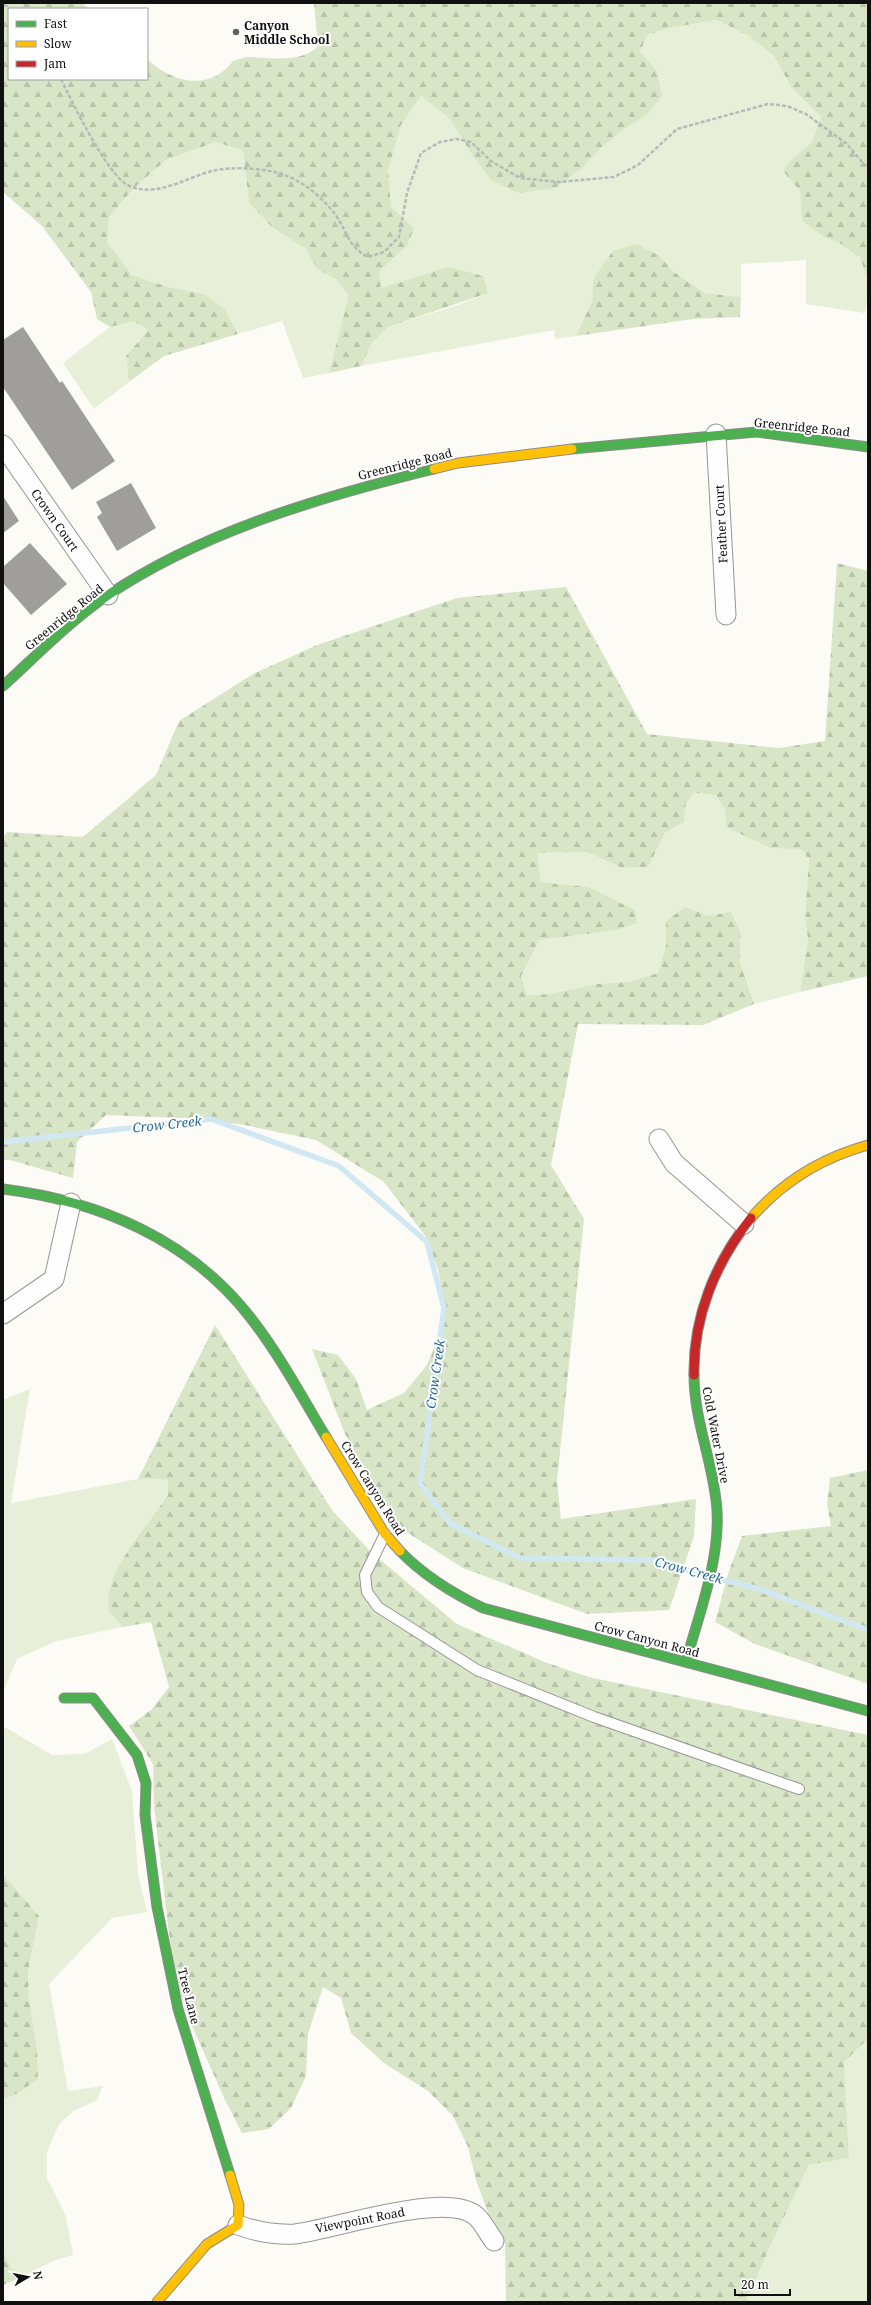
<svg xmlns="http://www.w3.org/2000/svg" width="871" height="2305" viewBox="0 0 871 2305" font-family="'Noto Serif',serif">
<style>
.grass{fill:#e7efd8}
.forest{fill:url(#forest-firs)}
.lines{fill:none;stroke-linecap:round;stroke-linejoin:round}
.stream{stroke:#d1e7f2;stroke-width:5.5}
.building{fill:#a09e9b}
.lane-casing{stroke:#969694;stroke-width:12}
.street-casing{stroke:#969694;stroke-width:21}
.fast-casing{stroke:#8d8c8a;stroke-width:11}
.slow-casing{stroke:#8d8c8a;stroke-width:11}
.jam-casing{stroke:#8d8c8a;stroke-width:11}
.path{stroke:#b9b9b8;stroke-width:2.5;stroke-dasharray:4 2;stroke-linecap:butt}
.lane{stroke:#fffefe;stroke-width:10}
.street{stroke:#fffefe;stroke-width:19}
.fast{stroke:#4caf50;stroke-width:9}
.slow{stroke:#ffc107;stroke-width:9}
.jam{stroke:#c62828;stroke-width:9}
.poi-dot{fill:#636260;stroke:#fff;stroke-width:1.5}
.labels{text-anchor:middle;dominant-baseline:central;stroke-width:4;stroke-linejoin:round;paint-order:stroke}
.poi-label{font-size:12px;font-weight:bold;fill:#101010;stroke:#fff;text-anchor:start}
.street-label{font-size:12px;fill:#101010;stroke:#fff}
.water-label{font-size:13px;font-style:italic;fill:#256997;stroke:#fff}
</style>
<defs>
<pattern id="forest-firs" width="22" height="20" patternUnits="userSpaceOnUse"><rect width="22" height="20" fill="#d8e6c7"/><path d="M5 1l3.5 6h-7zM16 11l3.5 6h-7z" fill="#b8c4aa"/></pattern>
</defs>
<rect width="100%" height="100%" fill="#fcfbf6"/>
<path class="grass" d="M717 20 749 36 774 56 791 87 821 117 812 142 789 162 783 171 800 191 802 221C809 226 815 231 823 235 835 242 851 246 860 258 871 273 868 296 865 313L806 304V260L741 264V297L705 293 674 272 658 255 593 278 592 301 576 336 555 339 554 330 361 366 372 343 388 327 461 304 488 293 407 281 381 289 378 271 407 246 391 207 388 171 401 125 421 96 449 118 469 150 584 166 600 149 624 129 647 115 662 96 657 71 640 52 647 35 669 28Z
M216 142 243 151 249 203 272 227 306 249 317 269 336 279 350 295 329 373 303 378 282 321 238 334 225 309 204 294 169 287 132 275 106 242 109 217 134 188 166 160Z
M134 321 148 330 126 356 129 382 94 409 63 363 110 327Z
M694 793 716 795 725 810 726 827 771 847 801 849 809 859 805 915 808 940 800 992 754 1004 740 962V931L685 907 666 921V945L658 973 628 982 597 984 549 994 527 995 520 976 538 940 617 930 588 887 541 882 537 853 587 852 622 868 648 867 665 833 684 822 686 803Z
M30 1389 11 1503 138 1479H168V1494L130 1547 109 1612 123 1627 56 1641 17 1659 3 1692V1400Z
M3 1726 52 1755 85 1754 112 1739 132 1791 138 1874 147 1912 112 1918 49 1984 68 2091 103 2086 97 2100 73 2111 59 2124 47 2152V2178L66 2216 73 2255 56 2260 17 2279 3 2252V2100L20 2092 37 2047 29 2000 28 1972 39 1916 3 1874Z
M868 2039V2302H746L773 2240 809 2165 849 2158 844 2062Z"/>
<path class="forest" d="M3 3H82L89 9H9V79H147V59C172 83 210 92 233 61 239 59 245 57 251 57 272 58 302 63 318 46L314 3H868V288L867 277 860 258 843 245 823 236 802 221 800 191 783 171 789 162 812 142 821 117 791 87 774 56 749 36 717 20 669 28 647 35 640 52 657 71 662 96 647 115 624 129 600 149 584 166 556 188 518 193 491 180 469 150 449 118 421 96 401 125 388 171 391 207 414 228 407 246 379 271 381 288 448 267 483 276 488 293 388 327 372 343 361 366 329 373 349 295 336 279 317 269 306 249 272 227 249 203 243 151 216 142 166 160 134 188 109 217 107 242 132 275 169 287 204 294 225 309 238 334 164 356 129 382 126 356 148 330 134 321 110 327 97 319 91 292 42 226 3 192Z
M636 244 658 255 674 272 705 293 741 297 740 317 693 319 576 336 592 301 593 279 613 251Z
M837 563 868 571V976L800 992 808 940 805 915 809 859 801 849 771 848 726 827 725 810 716 795 694 793 686 803 684 822 665 833 648 867 622 868 587 852 537 853 541 882 588 887 635 910 637 923 617 930 539 940 521 976 527 995 549 994 597 984 628 982 658 973 666 945V921L685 907 709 916 731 912 740 931V962L754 1004 703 1025 578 1024 551 1165 584 1219 557 1481 561 1519 696 1499 694 1536 669 1610 587 1614 463 1568 405 1531 379 1495 345 1434 312 1349 338 1355 356 1379 367 1410 404 1393 427 1365 442 1327 444 1304 438 1269 426 1237 384 1182 316 1140 245 1125 201 1119 106 1115 77 1142 73 1178 10 1160H3V837L7 832 83 837 156 775 179 721 253 674 317 645 457 598 566 587 647 734 779 748 825 741Z
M215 1325 332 1510 371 1552 457 1624 545 1662 588 1677 868 1735V2039L844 2062 849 2158 809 2165 773 2240 746 2302H506L505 2243 488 2213 476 2180 468 2147 453 2116 428 2091 384 2063 351 2033 341 1998 323 1987 308 2034 306 2076 291 2108 269 2129 242 2133 225 2100 189 2019 174 1975 154 1807 153 1764 129 1726 151 1710 169 1687 151 1622 123 1627 109 1612 108 1596 114 1575 130 1547 168 1495V1479H138Z
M868 1470V1684L755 1644 715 1622 729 1571 742 1536 831 1526 827 1504 830 1478Z
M3 1874 39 1916 28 1972 29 2000 37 2047 38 2079 20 2092 3 2100Z
M3 2252 17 2279 3 2285Z"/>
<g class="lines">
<path class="stream" d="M3 1142 211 1119 339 1166 427 1242 444 1308 420 1484 451 1524 520 1558 650 1560 705 1575
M713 1577 762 1590 868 1630"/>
</g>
<path class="building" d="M23 327 60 383 62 381 115 461 72 490 3 387V340Z
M131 483 156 528 117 551 97 517 102 513 96 502Z
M3 496 19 521 3 533Z
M30 543 67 584 31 615 3 583V567Z"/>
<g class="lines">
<g class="lane-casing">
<path id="lane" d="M385 1534 365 1575 367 1592 378 1607 477 1670 594 1717 799 1789"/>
</g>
<g class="street-casing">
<path id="street" d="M716 434 726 615
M3 445 108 595
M659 1139 674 1163 744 1224
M3 1314 54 1279 71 1203
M238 2225C257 2232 274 2235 295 2234 332 2230 446 2190 476 2216 483 2222 488 2233 494 2241"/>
</g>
<g class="fast-casing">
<path id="fast" d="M572 449 756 432 868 447
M3 686C37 655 70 621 108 595 203 531 324 496 434 469
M3 1189C99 1201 189 1239 250 1317 279 1354 302 1397 326 1437
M400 1551C424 1576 452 1593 483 1608L868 1711
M686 1662C699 1613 720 1561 717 1510 714 1464 694 1422 694 1375
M64 1698H93L137 1755 146 1783 145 1815 157 1907 178 2009 230 2175"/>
</g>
<g class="slow-casing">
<path id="slow" d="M434 469 458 463 572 449
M751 1218C783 1181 821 1158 868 1145
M326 1437 385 1534 400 1551
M157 2302 207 2244 238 2225 239 2205 230 2175"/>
</g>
<g class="jam-casing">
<path id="jam" d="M694 1375C693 1317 715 1263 751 1218"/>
</g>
<path class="path" d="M24 3 27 9
M61 79C72 102 106 172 126 184 153 200 185 178 212 171 231 166 269 168 287 176 307 184 324 199 337 217 348 234 349 247 368 257L384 252 399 237 407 193 421 153 440 142 457 139 471 142 491 161 520 178 559 182 614 177 638 165 677 129 768 104 787 106 806 114 847 144 868 169"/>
<use href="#lane" class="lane"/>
<use href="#street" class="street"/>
<use href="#fast" class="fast"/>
<use href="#slow" class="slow"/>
<use href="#jam" class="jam"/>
</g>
<circle class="poi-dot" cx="236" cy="32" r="4"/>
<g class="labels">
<g class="poi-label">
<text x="244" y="25">Canyon<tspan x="244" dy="14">Middle School</tspan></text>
</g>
<g class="street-label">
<text transform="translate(802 427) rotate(6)">Greenridge Road</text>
<text transform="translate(405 464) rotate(-14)">Greenridge Road</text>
<text transform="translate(55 520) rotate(55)">Crown Court</text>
<text transform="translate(721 524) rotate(-93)">Feather Court</text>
<text transform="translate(64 617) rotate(-39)">Greenridge Road</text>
<text transform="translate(716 1435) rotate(79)">Cold Water Drive</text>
<text transform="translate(373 1488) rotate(58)">Crow Canyon Road</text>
<text transform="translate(647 1639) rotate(15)">Crow Canyon Road</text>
<text transform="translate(189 1996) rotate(76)">Tree Lane</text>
<text transform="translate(360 2220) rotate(-11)">Viewpoint Road</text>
</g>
<g class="water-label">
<text transform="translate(167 1124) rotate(-6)">Crow Creek</text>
<text transform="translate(435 1374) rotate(-82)">Crow Creek</text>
<text transform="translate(689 1570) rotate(15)">Crow Creek</text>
</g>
</g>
<rect width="871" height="2305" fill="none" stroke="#101010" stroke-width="8"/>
<rect x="8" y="8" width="140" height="72" fill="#ffffff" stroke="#9f9f9f"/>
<rect x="16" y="21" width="20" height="6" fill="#4caf50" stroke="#9f9f9f"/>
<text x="44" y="28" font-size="12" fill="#101010">Fast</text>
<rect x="16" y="41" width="20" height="6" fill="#ffc107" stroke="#9f9f9f"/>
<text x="44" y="48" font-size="12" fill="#101010">Slow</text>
<rect x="16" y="61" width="20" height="6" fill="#c62828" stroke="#9f9f9f"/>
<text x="44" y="68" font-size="12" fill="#101010">Jam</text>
<g transform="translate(28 2277) rotate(80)" stroke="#ffffff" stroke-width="3" paint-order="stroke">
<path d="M0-3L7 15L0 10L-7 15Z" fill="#101010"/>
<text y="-6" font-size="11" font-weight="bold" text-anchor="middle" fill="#101010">N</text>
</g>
<path d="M735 2289v6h55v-6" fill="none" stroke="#101010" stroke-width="2"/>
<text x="741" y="2289" font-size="12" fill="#101010" stroke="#ffffff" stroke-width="3" paint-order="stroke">20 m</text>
</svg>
